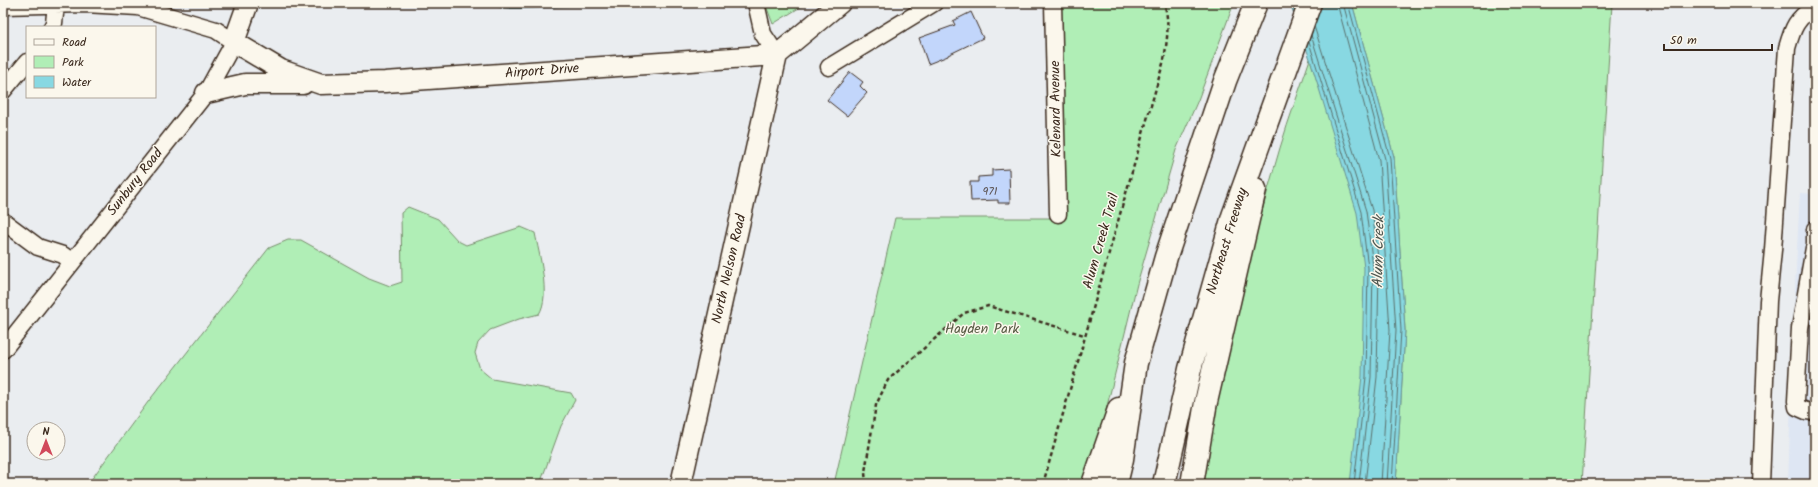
<svg xmlns="http://www.w3.org/2000/svg" width="1818" height="487" viewBox="0 0 1818 487" font-family="Kalam,sans-serif">
<style>
.built{fill:#dee6f3}
.green{fill:#b0eeb6;stroke:#768c6a}
.water{fill:#88d8e2;stroke:#699294}
.lines{fill:none;stroke-linecap:round;stroke-linejoin:round}
.shore{stroke:#5a706c;stroke-width:1}
.stream{stroke:#699294;stroke-width:4.5}
.building{fill:#c2d6fb;stroke:#3b2a1e}
.minor-casing{stroke:#3b2a1e;stroke-width:19}
.major-casing{stroke:#3b2a1e;stroke-width:23}
.highway-casing{stroke:#3b2a1e;stroke-width:25}
.path{stroke:#3b2a1e;stroke-width:2.5;stroke-dasharray:4 3;stroke-linecap:butt}
.minor{stroke:#fbf7ec;stroke-width:16}
.major{stroke:#fbf7ec;stroke-width:20}
.highway{stroke:#fbf7ec;stroke-width:22}
.labels{text-anchor:middle;dominant-baseline:central;stroke-width:3;stroke-linejoin:round;paint-order:stroke}
.number-label{font-size:12px;fill:#5d5555}
.street-label{font-size:14px;fill:#3b2a1e;stroke:#fbf7ec}
.park-label{font-size:14px;fill:#585b44;stroke:#fbf7ec}
.water-label{font-size:15px;font-style:italic;fill:#4e564f;stroke:#fbf7ec}
</style>
<rect width="100%" height="100%" fill="#eaedf0"/>
<filter id="ink" filterUnits="userSpaceOnUse"><feTurbulence type="fractalNoise" baseFrequency=".025" numOctaves="2"/><feDisplacementMap in="SourceGraphic" scale="8" xChannelSelector="R" yChannelSelector="G"/><feConvolveMatrix kernelMatrix="1 2 1 2 8 2 1 2 1" color-interpolation-filters="sRGB"/></filter>
<g filter="url(#ink)">
<path class="built" d="M1800 193 1815 194V484H1788L1795 287Z"/>
<path class="green" d="M765 3H807L773 24Z
M1046 3H1234L1198 100 1176 150 1137 284 1095 455 1086 484H834L895 218H1050Z
M1352 3H1615L1612 4 1582 484H1396L1405 330 1394 157Z
M1310 59 1317 81 1382 216 1363 484H1203C1222 371 1247 258 1280 148 1289 118 1300 89 1310 59Z
M408 207 438 219 458 241 466 245 521 227 535 233C539 254 551 295 539 314L519 319 490 330 478 343 475 353 480 369 492 379 571 393 575 400 561 426 540 484H88L148 402 269 248 288 240H301L369 278 390 286 402 282 401 213Z"/>
<path class="water" d="M1290 3H1352L1394 157 1405 330 1396 484H1350L1362 376 1364 268 1357 213 1310 59Z"/>
<g class="lines">
<path class="shore" d="M1337 3 1379 160 1390 330 1381 484
M1343 3 1385 159 1396 330 1387 484
M1348 3 1390 158 1401 330 1392 484
M1314 26 1372 210 1379 266 1377 377 1365 484
M1311 35 1366 211 1373 267 1371 377 1359 484
M1309 42 1361 212 1368 268 1366 377 1354 484"/>
<path class="stream" d="M492 3C507 11 561 4 580 3"/>
</g>
<path class="building" d="M971 12 983 38 948 55V56L928 64 919 38 955 25 953 21Z
M850 72 863 82 860 86 867 93 847 116 827 100Z
M1009 169 1010 203H998V200L971 201 970 182H978V177L992 176V170Z"/>
<g class="lines">
<g class="minor-casing">
<path id="minor" d="M756 3 763 34 777 55
M1053 3 1058 214
M3 6 85 4 138 7 216 30 234 42 206 93 3 350
M52 27 54 23 56 5
M829 67 934 3
M3 91 27 62
M3 221 38 247 63 255 72 262
M1815 229V248
M1814 248 1800 328 1796 401 1797 407 1806 411 1815 412
M1761 484 1768 301 1773 250 1787 48C1793 27 1796 19 1815 6"/>
</g>
<g class="major-casing">
<path id="major" d="M248 3 234 42 281 70 321 84 385 82 777 55 840 3
M206 93 245 84H303
M681 484 777 55"/>
</g>
<g class="highway-casing">
<path id="highway" d="M1093 484 1119 409
M1116 484 1122 459 1136 363 1166 257 1225 81 1256 3
M1164 484 1190 369 1233 216 1310 3
M1192 484 1206 402 1255 189"/>
</g>
<path class="path" d="M866 484 865 472 876 405 888 380 964 313 988 306 1084 335
M1043 484 1164 60C1167 41 1170 22 1164 3"/>
<use href="#minor" class="minor"/>
<use href="#major" class="major"/>
<use href="#highway" class="highway"/>
</g>
</g>
<g class="labels">
<g class="number-label">
<text x="990" y="191">971</text>
</g>
<g class="street-label">
<text transform="translate(542 71) rotate(-4)">Airport Drive</text>
<text transform="translate(1056 109) rotate(-91)">Kelenard Avenue</text>
<text transform="translate(135 182) rotate(-52)">Sunbury Road</text>
<text transform="translate(1101 241) rotate(-74)">Alum Creek Trail</text>
<text transform="translate(1227 241) rotate(-73)">Northeast Freeway</text>
<text transform="translate(729 269) rotate(-77)">North Nelson Road</text>
</g>
<g class="park-label">
<text x="982" y="329">Hayden Park</text>
</g>
<g class="water-label">
<text transform="translate(1379 252) rotate(-89)">Alum Creek</text>
</g>
</g>
<rect width="1818" height="487" fill="none" stroke="#fbf7ec" stroke-width="16"/>
<rect x="8" y="8" width="1802" height="471" fill="none" stroke="#3b2a1e" stroke-width="1.5" filter="url(#ink)"/>
<rect x="26" y="26" width="130" height="72" fill="#fbf7ec" stroke="#aea59a"/>
<rect x="34" y="39" width="20" height="6" fill="#fbf7ec" stroke="#aea59a"/>
<text x="62" y="46" font-size="12" fill="#3b2a1e">Road</text>
<rect x="34" y="56" width="20" height="12" fill="#b0eeb6" stroke="#aea59a"/>
<text x="62" y="66" font-size="12" fill="#3b2a1e">Park</text>
<rect x="34" y="76" width="20" height="12" fill="#88d8e2" stroke="#aea59a"/>
<text x="62" y="86" font-size="12" fill="#3b2a1e">Water</text>
<g transform="translate(46 441)"><circle r="19" fill="#fbf7ec" stroke="#aea59a"/>
<path d="M0-3L7 15L0 10L-7 15Z" fill="#d1495b"/>
<text y="-6" font-size="11" font-weight="bold" text-anchor="middle" fill="#3b2a1e">N</text>
</g>
<path d="M1664 44v6h108v-6" fill="none" stroke="#3b2a1e" stroke-width="2"/>
<text x="1670" y="44" font-size="12" fill="#3b2a1e" stroke="#fbf7ec" stroke-width="3" paint-order="stroke">50 m</text>
</svg>
